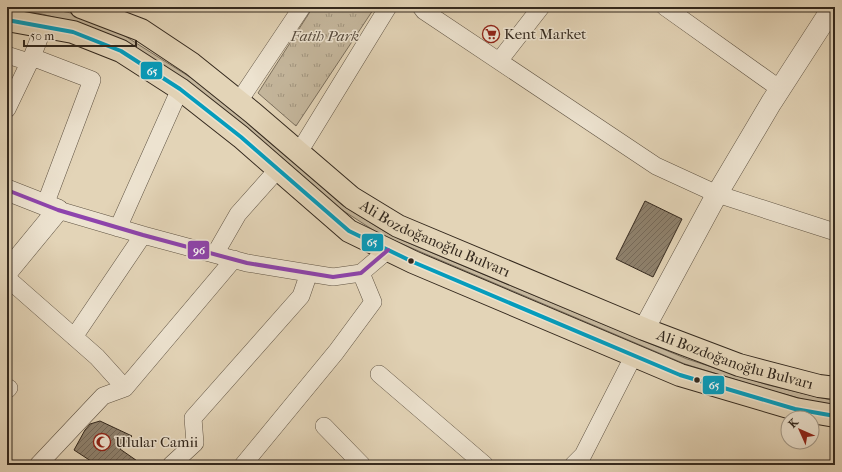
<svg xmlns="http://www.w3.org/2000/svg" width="842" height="472" viewBox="0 0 842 472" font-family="'IM FELL French Canon',serif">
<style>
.grass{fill:#c5b79d;stroke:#7c705e}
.park{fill:url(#park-tufts);stroke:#7c705e}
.building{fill:url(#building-hatch);stroke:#34291e}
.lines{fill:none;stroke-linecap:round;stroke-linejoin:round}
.minor-casing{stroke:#605444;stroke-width:18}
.tertiary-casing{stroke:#605444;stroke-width:22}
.primary-casing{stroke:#34291e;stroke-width:24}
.minor{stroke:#ede3d0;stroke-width:17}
.tertiary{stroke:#ede3d0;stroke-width:21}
.primary{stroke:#e3d4b7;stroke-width:22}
.bus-1-casing{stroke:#ede3d0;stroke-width:7}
.bus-2-casing{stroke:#ede3d0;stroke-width:7}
.bus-1{stroke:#059cbc;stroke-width:4}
.bus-2{stroke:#8e44ad;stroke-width:4}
.bus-dot{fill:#34291e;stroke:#ede3d0;stroke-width:1.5}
.labels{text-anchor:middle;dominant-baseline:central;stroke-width:3;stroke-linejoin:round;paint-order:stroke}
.poi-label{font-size:15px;fill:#34291e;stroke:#ede3d0;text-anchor:start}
.park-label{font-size:15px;font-style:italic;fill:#584c3e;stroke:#ede3d0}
.street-label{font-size:15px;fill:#34291e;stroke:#ede3d0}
.line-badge{stroke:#ede3d0;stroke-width:1.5}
.badge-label{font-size:11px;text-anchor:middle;font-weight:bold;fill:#fff}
</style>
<defs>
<pattern id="park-tufts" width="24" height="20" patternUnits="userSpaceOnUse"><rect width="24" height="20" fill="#c5b79d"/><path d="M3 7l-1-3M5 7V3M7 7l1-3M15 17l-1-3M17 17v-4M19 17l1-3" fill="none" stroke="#a1957f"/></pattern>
<pattern id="building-hatch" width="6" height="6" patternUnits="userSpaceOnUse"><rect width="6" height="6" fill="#8f826e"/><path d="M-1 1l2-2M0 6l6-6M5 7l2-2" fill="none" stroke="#766a5a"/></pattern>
</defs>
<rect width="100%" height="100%" fill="#e3d4b7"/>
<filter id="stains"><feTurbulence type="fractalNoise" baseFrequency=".005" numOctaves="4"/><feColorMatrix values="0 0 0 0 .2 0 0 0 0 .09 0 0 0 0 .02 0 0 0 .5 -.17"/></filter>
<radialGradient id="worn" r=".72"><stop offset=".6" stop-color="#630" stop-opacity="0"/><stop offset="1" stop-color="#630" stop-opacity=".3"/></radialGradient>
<path class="grass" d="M7 7H41L91 17 125 36 196 81 247 121 342 205 384 231 399 239 687 359 768 385 835 401V406L813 402 766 389 685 364 381 235 339 208 86 26 42 14 7 9Z"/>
<path class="park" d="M313 7H375L296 126 258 93Z"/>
<path class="building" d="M645 201 682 219 653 277 616 259Z
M100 421 132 436 120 449 143 465H97L74 450 85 430 90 424Z"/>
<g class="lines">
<g class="minor-casing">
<path id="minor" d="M421 7 424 11 656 166 717 194 835 232
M665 7 780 89
M7 55 29 62
M32 57 92 80 45 205
M499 61 541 7
M239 101 302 7
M7 109 32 57 44 26
M299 152 388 7
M58 210 143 235 247 263 333 277 361 273 388 250
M118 228 180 89
M215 254 238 214 278 169
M7 278 97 357 125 388
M74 337 143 235
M379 374 485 465
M7 390 9 388
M324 426 362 465
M38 465 103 396 125 388 234 259
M171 465 195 443 193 418 301 296 309 273
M243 465 336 352 373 302 361 273
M573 465 583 455 634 355"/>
</g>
<g class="tertiary-casing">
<path id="tertiary" d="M7 190 58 210 7 272
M644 329 717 194 771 103 833 7"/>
</g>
<g class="primary-casing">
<g id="primary">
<path id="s1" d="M81 7 141 30 192 64 253 113 352 198 398 226 644 329 739 365 819 386 835 388"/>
<path d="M7 20 73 32 121 51 180 89 241 137 349 231 413 262 680 375 795 409 835 416"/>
</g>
</g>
<use href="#minor" class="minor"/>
<use href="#tertiary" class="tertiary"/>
<use href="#primary" class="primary"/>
<g class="bus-1-casing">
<path id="bus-1" d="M7 20 73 32 121 51 180 89 241 137 349 231 413 262 680 375 795 409 835 416"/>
</g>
<g class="bus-2-casing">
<path id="bus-2" d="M7 190 58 210 143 235 247 263 333 277 361 273 388 250"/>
</g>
<use href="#bus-1" class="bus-1"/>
<use href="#bus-2" class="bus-2"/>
</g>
<defs>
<g id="supermarket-ring" transform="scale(0.9)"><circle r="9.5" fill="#ede3d0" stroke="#8f2418" stroke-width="1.5"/><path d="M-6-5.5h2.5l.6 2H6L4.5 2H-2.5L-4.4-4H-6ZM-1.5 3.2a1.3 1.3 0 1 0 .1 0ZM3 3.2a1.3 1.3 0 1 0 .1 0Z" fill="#8f2418"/></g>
<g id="mosque-ring" transform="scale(0.9)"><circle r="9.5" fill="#ede3d0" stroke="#8f2418" stroke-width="1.5"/><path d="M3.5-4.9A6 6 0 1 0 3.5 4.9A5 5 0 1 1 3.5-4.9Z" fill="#8f2418"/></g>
</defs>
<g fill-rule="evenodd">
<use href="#supermarket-ring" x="491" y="34"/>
<use href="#mosque-ring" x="102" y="442"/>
</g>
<g class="bus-dot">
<circle cx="411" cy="261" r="3.5"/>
<circle cx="697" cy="380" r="3.5"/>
</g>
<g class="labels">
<g class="poi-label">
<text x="504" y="34">Kent Market</text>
<text x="115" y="442">Ulular Camii</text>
</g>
<g class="park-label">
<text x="325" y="36">Fatih Park</text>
</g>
<g class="street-label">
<text stroke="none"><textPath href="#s1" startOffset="427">Ali Bozdoğanoğlu Bulvarı</textPath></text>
<text stroke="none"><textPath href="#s1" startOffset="751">Ali Bozdoğanoğlu Bulvarı</textPath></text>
</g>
</g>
<g class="line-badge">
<rect x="140" y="61" width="23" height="19" rx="4" fill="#059cbc"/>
<rect x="361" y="233" width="23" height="19" rx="4" fill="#059cbc"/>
<rect x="187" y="240" width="23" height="20" rx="4" fill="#8e44ad"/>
<rect x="702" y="375" width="23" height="20" rx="4" fill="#059cbc"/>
</g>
<g class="badge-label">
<text x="152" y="75">65</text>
<text x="372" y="246">65</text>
<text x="199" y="254">96</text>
<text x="714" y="389">65</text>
</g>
<rect width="842" height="472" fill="none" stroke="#e3d4b7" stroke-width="24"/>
<rect x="8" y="8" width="826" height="456" fill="none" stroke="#34291e" stroke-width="2"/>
<rect x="12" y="12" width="818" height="448" fill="none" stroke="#34291e"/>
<g transform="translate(800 430) rotate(315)"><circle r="19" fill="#ede3d0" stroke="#a39989"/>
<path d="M0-3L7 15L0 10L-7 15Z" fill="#8f2418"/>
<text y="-6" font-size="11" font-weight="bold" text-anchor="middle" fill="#34291e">K</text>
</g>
<path d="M24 40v6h112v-6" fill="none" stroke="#34291e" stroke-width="2"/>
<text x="30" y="40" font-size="12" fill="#34291e" stroke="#ede3d0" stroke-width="3" paint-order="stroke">50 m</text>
<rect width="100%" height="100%" filter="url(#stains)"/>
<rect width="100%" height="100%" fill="url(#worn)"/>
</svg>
